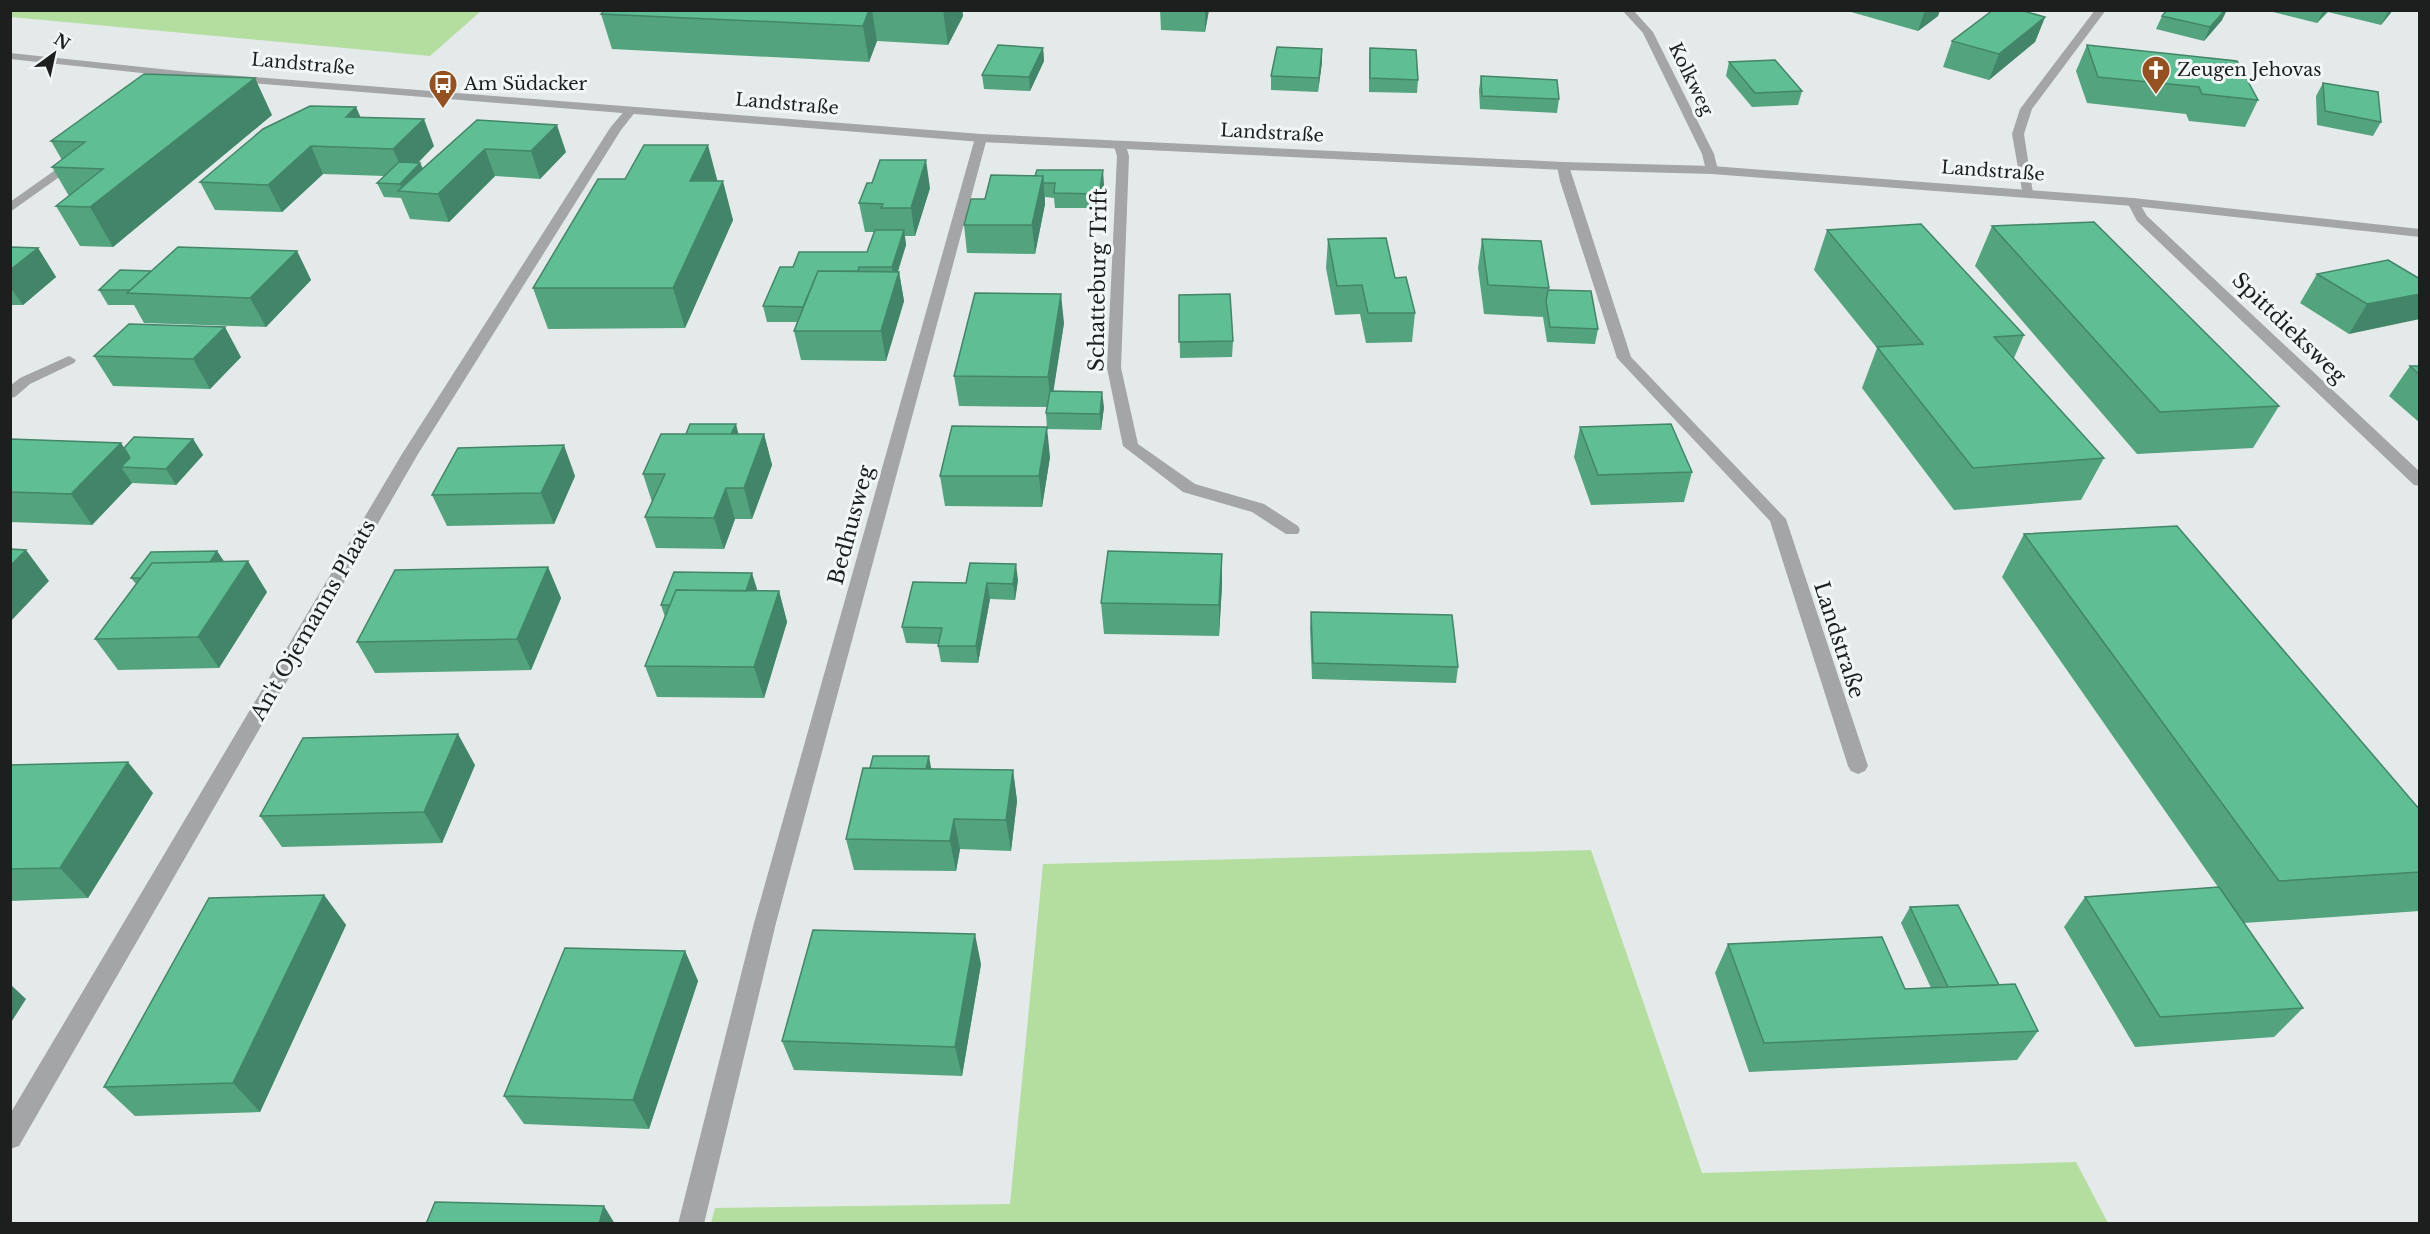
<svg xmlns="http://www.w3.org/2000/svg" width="2430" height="1234" viewBox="0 0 2430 1234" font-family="'Libre Baskerville',serif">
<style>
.green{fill:#b4dda0}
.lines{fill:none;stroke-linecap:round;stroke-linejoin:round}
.minor{fill:#a3a5a6;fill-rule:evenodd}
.tertiary{fill:#a3a5a6;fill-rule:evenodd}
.wall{fill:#53a37f}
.shaded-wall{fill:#438568}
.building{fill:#60be94;stroke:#438568;stroke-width:1.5}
.labels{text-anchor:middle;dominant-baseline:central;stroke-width:6;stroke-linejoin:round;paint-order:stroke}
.far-street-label{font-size:18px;fill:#1d1f1f;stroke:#f1f7f6}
.far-poi-label{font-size:18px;fill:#1d1f1f;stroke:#f1f7f6;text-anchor:start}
.street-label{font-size:21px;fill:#1d1f1f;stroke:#f1f7f6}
</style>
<rect width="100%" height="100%" fill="#e4eae9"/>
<path class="green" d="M11 10H481V11L430 56 11 17Z
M1591 850 1702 1173 2076 1162 2108 1223H711L715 1208 1010 1204 1043 864Z"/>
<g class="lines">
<path class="minor" d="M1622 10H1633L1653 32 1714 154 1718 170 1716 173 1712 174 1706 170 1702 154 1643 33Z
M2095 10H2106L2032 109 2024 134 2033 193 2027 197 2023 196 2012 134 2020 109Z
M630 108 636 111 621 130 418 454 19 1146 10 1149V1114L402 454 610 128 626 109Z
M981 134 987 138 776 923 704 1224H678L754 923 975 138Z
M1120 142 1126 146 1129 156 1121 368 1138 444 1195 484 1264 504 1298 526 1300 530 1298 534H1286L1252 512 1183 492 1123 446 1107 368 1117 156 1114 146Z
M75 156 81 160 79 163 10 212V202Z
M1563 162 1569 166 1631 357 1786 519 1868 766 1865 771 1858 774 1851 771 1848 766 1770 521 1617 358 1560 181 1557 166Z
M2133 198 2137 199 2147 216 2420 472V486L2414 485 2137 221 2127 202Z
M69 356 76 360 74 363 30 384 15 397 10 398V386L20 378Z"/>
<path class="tertiary" d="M10 53 189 72 981 134 1563 162 1712 166 2133 198 2420 229V237L2133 206 1712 174 1563 170 981 142 189 78 10 59Z"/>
</g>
<path class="wall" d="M605 10H962L963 16 948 45 877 41 869 62 612 49 601 14Z
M1160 10H1209L1205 32 1161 30Z
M1844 10H1940L1938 16 1918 31Z
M2265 10H2393L2381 25 2328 12 2317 23Z
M2162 16 2222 20 2204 41 2156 29Z
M2045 17 2035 42 1989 80 1943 67 1952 41Z
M2087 45 2258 100 2245 127 2189 121 2186 114 2087 103 2076 71Z
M1043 48 1044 61 1030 91 984 89 982 75Z
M1370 48 1418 80 1417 93 1369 92V62Z
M1322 62 1318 92 1271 90V76Z
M1729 62 1802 91 1798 105 1752 107 1726 76Z
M1481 76 1559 99 1557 113 1480 109 1479 90Z
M2323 83 2381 122 2373 136 2317 125 2316 96Z
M356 107 360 117 434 146 418 163H420L423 168 477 120 566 152 540 179 495 176 449 222 410 219 401 198 384 197 377 183 385 176 323 174 282 212 215 210 200 182Z
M272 115 113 247 80 246 56 206 69 196 52 167 62 160 51 141Z
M991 175 1104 185 1100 208H1055L1054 198 1045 197V204L1035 254 967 253 964 225 985 199Z
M717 181 733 220 685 328 548 329 533 288Z
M930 188 915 236H905L906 245 898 272H899L904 301 886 361 801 360 794 331 797 322H767L763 306 793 267 867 252 874 232H865L859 203Z
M1992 226 2279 406 2253 448 2137 454 1975 266Z
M1827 230 2024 335 2014 358 2104 458 2081 500 1954 510 1862 388 1877 348 1814 270Z
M1328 239 1395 278 1415 313 1412 342 1366 343 1360 314 1335 315 1326 268Z
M1482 239 1549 288 1548 290 1598 329 1595 344 1547 342 1543 317 1484 314 1478 268Z
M10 247 38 248 56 277 23 305H10Z
M297 251 311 280 266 327 144 323 134 305H108L99 290 151 271Z
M2317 274 2420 279 2349 334 2300 303Z
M1179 295 1233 341 1232 357 1180 358Z
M1064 323 1053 391 1104 407 1101 430 1047 429 1046 413 1047 407 959 406 954 376Z
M94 356 241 357 210 389 113 386Z
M2410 366H2420V423L2389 396Z
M1580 427 1692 472 1684 502 1591 505 1574 457Z
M738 434H764L772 465 752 519H735L724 549 656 548 645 517 652 502 643 474Z
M10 439 121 443 124 448 193 439 203 455 176 485 132 483 92 525 10 522Z
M1050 457 1042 507 945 506 940 476Z
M575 476 554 524 447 526 432 495Z
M2024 534 2420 810V911L2244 923 2303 1008 2274 1037 2135 1047 2064 927 2085 897 2218 887 2002 577Z
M217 551 224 562 267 592 219 668 118 670 95 639 136 584 131 578Z
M1222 554V585L1219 636 1104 634 1101 603Z
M548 567 561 598 531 670 375 673 357 642Z
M1018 580 1015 600 990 599 978 663 941 662 938 646V644L906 643 902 627 966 583Z
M757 589 756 591H779L787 622 764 698 657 697 645 666 665 617 661 605Z
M1311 612 1458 667 1456 683 1312 679 1310 628Z
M10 765 153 793 88 898 10 901Z
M475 765 442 843 282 847 260 816Z
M932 769 1013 770 1017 801 1011 851 960 849 956 871 854 870 846 839Z
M324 895 346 925 260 1112 135 1116 104 1087Z
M1910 907 1999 985 2038 1031 2017 1060 1749 1072 1715 973 1728 944 1905 989 1931 988 1901 923Z
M685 951 698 981 649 1129 524 1124 504 1096Z
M981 964 962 1076 794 1070 782 1041Z"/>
<path class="shaded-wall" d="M869 10H872L877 41 869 62 863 26Z
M943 10H962L963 16 948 45Z
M1205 10H1209L1205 32Z
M1925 10H1940L1938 16 1918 31Z
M2225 10H2227L2222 20 2204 41 2210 27Z
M2324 10H2328L2317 23Z
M2389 10H2393L2381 25Z
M2045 17 2035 42 1989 80 1999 54Z
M1043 48 1044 61 1030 91 1029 77Z
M1322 49V62L1318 92 1319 78Z
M255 78 272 115 113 247 90 207Z
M356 107 368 134 346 117Z
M424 119 434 146 405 176 393 149Z
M557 125 566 152 540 179 531 151Z
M708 145 718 183 690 181Z
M311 146 323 174 282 212 268 185Z
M485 149 495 176 449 222 438 194Z
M926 160 930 188 915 236 911 208Z
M420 163 426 177 403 191 400 184Z
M1103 170 1104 185 1100 208 1099 194Z
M1043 176 1045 204 1035 254 1032 225Z
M723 181 733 220 685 328 673 288Z
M904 230 906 245 894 282 892 267Z
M38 248 56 277 23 305 10 287V270Z
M297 251 311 280 266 327 250 298Z
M899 272 904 301 886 361 881 331Z
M1061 294 1064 323 1051 407 1048 377Z
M2420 294V319L2349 334 2367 304Z
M225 327 241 357 210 389 193 359Z
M1102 392 1104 407 1101 430 1100 414Z
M736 424 740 440 730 436Z
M1047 427 1050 457 1042 507 1039 476Z
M764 434 772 465 752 519 744 488Z
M193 439 203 455 176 485 166 469Z
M121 443 137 467H121L132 483 92 525 71 494Z
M564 445 575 476 554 524 541 493Z
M726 488 735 519 724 549 714 518Z
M26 550 49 581 10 622V566Z
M217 551 228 567 200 577Z
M1222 554V585L1219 636V605Z
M248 561 267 592 219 668 198 637Z
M1016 564 1018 580 1015 600 1013 584Z
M548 567 561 598 531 670 517 639Z
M752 573 757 589 746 622 741 605Z
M987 583 990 599 978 663 976 646Z
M779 591 787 622 764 698 754 667Z
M458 734 475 765 442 843 424 812Z
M929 756 932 773 923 784Z
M128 762 153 793 88 898 60 868Z
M1013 770 1017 801 1011 851 1006 820Z
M954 819 960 849 956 871 950 841Z
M324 895 346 925 260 1112 233 1083Z
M975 934 981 964 962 1076 955 1047Z
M685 951 698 981 649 1129 633 1100Z
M10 984 26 999 10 1024Z
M604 1206 615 1224H599Z"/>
<path class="building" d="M605 10H869L863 26 601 14Z
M1993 10H2020L2045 17 1999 54 1952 41Z
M2167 10H2225L2210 27 2162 16Z
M998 45 1043 48 1029 77 982 75Z
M2087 45 2237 61 2258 100 2202 94 2199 87 2098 77Z
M1277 47 1322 49 1319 78 1271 76Z
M1370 48 1416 50 1418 80 1370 78Z
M1775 60 1802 91 1755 93 1729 62Z
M144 74 255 78 90 207 56 206 103 169 52 167 85 142 51 141Z
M1481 76 1557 80 1559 99 1482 96Z
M2323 83 2378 92 2381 122 2325 111Z
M310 106 356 107 346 117 424 119 393 149 311 146 268 185 200 182 263 129Z
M477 120 557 125 531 151 485 149 438 194 398 191Z
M644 145H708L690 181H723L673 288H533L598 179H625Z
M880 160H926L911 208H881L883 204 859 203 867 183H872Z
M399 162 420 163 400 184 377 183Z
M1037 170H1103L1099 194 1054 193 1055 183H1043V176H1035Z
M991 175 1043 176 1032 225H964L971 199H985Z
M2094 222 2279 406 2160 412 1992 226Z
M1921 224 2024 335 1994 337 2104 458 1973 468 1877 347 1923 344 1827 230Z
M875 230H904L892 267H859L858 271H818L803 307 763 306 780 267H793L799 252H867Z
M1386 238 1395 278 1406 277 1415 313H1368L1362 285 1337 286 1328 239Z
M1482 239 1541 241 1549 288 1488 285Z
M10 247 38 248 10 270Z
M178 247 297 251 250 298 127 293Z
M2388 260 2420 279V294L2367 304 2317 274Z
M120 270 151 271 130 290H99Z
M818 271 899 272 881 331H794Z
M1548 290 1591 291 1598 329 1550 327 1546 301Z
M975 293 1061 294 1048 377 954 376Z
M1230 294 1233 341 1179 342V295Z
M129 324 225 327 193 359 94 356Z
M2410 366H2420V375Z
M1050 391 1102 392 1100 414 1046 413Z
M690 424H736L731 434H686Z
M1671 424 1692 472 1598 475 1580 427Z
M952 426 1047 427 1039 476H940Z
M661 434H764L744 488H726L714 518 645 517 665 474H643Z
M134 437 193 439 166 469 121 467 130 458 124 448Z
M10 439 121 443 71 494 10 492Z
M564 445 541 493 432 495 458 448Z
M2177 526 2420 810V872L2279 881 2024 534Z
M10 549 26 550 10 566Z
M217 551 210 562 152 563 141 578H131L151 552Z
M1108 551 1222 554 1219 605 1101 603Z
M248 561 198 637 95 639 152 563Z
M970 563 1016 564 1013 584 987 583 976 646H938L942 628 902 627 913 582 966 583Z
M548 567 517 639 357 642 395 570Z
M674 572 752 573 746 591 676 590 670 605H661Z
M676 590 779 591 754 667 645 666Z
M1311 612 1452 615 1458 667 1313 663Z
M458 734 424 812 260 816 303 738Z
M873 756H929L926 769 870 768Z
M128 762 60 868 10 869V765Z
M863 768 1013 770 1006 820 954 819 950 841 846 839Z
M2219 887 2303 1008 2160 1017 2085 897Z
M324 895 233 1083 104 1087 209 898Z
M1958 905 1999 985 1948 987 1910 907Z
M813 930 975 934 955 1047 782 1041Z
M1882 937 1905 989 2015 984 2038 1031 1764 1043 1728 944Z
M565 948 685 951 633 1100 504 1096Z
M435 1202 604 1206 599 1224H426Z"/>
<defs>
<g id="church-pin" transform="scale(1.5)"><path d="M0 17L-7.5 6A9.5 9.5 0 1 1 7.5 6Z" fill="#945121" stroke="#f1f7f6"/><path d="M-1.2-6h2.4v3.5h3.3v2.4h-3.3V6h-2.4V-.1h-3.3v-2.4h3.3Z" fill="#fff"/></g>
<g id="bus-pin" transform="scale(1.5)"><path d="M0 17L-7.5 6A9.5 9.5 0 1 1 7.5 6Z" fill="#945121" stroke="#f1f7f6"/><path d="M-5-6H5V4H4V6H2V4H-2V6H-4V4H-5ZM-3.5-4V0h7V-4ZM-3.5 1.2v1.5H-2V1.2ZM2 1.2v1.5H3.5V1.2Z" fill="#fff"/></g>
</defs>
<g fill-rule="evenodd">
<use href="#church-pin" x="2156" y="70"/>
<use href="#bus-pin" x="443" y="84"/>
</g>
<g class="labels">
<g class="far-street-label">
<text transform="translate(303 64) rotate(5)">Landstraße</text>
<text transform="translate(1691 79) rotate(64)">Kolkweg</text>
<text transform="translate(787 104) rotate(5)">Landstraße</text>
<text transform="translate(1272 133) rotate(3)">Landstraße</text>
<text transform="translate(1993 171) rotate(4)">Landstraße</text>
</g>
<g class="far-poi-label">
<text x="2177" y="70">Zeugen Jehovas</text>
<text x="464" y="84">Am Südacker</text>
</g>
<g class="street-label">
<text transform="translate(1098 280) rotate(-89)">Schatteburg Trift</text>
<text transform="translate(2289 328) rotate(44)">Spittdieksweg</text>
<text transform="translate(851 525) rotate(-75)">Bedhusweg</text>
<text transform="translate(313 620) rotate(-60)">An't Ojemanns Plaats</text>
<text transform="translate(1839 640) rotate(72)">Landstraße</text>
</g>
</g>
<rect width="2430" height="1234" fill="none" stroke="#1d1f1f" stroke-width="24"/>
<g transform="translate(54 54) rotate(33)" stroke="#f1f7f6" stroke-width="4.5" paint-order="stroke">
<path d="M0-4.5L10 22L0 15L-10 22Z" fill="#1d1f1f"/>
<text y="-9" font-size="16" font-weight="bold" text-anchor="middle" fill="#1d1f1f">N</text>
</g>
</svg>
